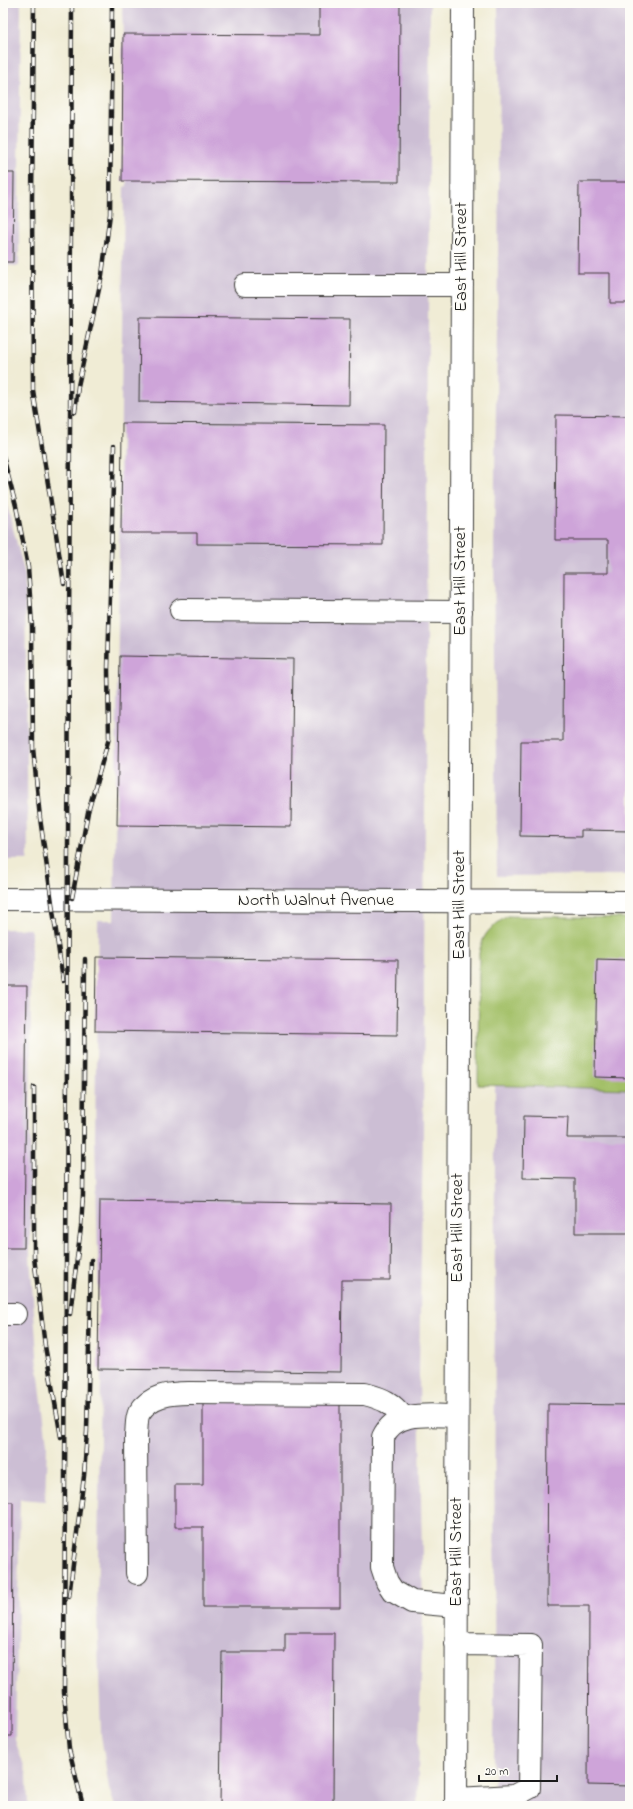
<svg xmlns="http://www.w3.org/2000/svg" width="633" height="1809" viewBox="0 0 633 1809" font-family="'Indie Flower',sans-serif">
<style>
.industrial{fill:#ccbed4}
.green{fill:#a2bf66;stroke:#5f6e41}
.building{fill:#cea4d9}
.lines{fill:none;stroke-linecap:round;stroke-linejoin:round}
.minor-casing{stroke:#3c3b38;stroke-width:24}
.minor{stroke:#fff;stroke-width:22}
.rail-casing{stroke:#1c1c1c;stroke-width:4.5}
.rail{stroke:#fdfcf7;stroke-width:3;stroke-dasharray:9;stroke-linecap:butt}
.labels{text-anchor:middle;dominant-baseline:central;stroke-width:3;stroke-linejoin:round;paint-order:stroke}
.street-label{font-size:18px;fill:#1c1c1c;stroke:#fdfcf7}
</style>
<rect width="100%" height="100%" fill="#fdfcf7"/>
<filter id="ink" filterUnits="userSpaceOnUse"><feTurbulence type="fractalNoise" baseFrequency=".025" numOctaves="2"/><feDisplacementMap in="SourceGraphic" scale="8" xChannelSelector="R" yChannelSelector="G"/><feConvolveMatrix kernelMatrix="1 2 1 2 8 2 1 2 1" color-interpolation-filters="sRGB"/></filter>
<filter id="wash" filterUnits="userSpaceOnUse"><feTurbulence type="fractalNoise" baseFrequency=".012" numOctaves="4" result="noise"/><feDisplacementMap in="SourceGraphic" scale="16" xChannelSelector="R" yChannelSelector="G"/><feGaussianBlur stdDeviation="0.9" result="paint"/><feColorMatrix in="noise" values="0 0 0 0 0 0 0 0 0 0 0 0 0 0 0 0 0 1.4 0 .05"/><feComposite in="paint" operator="in"/></filter>
<g filter="url(#wash)">
<rect width="100%" height="100%" fill="#f0ecd5"/>
<path class="industrial" d="M3 3H21L19 176V266L3 265Z
M122 3H430L423 1134 419 1375 423 1616 417 1806H115L109 1789 101 1735 97 1610 101 1380 95 1135 98 920H114L124 187 127 186Z
M498 3H630V875L497 876 494 547 499 184Z
M3 489 25 575 28 860H3Z
M3 929H31L30 1257 38 1368 47 1444 45 1501 20 1499 15 1740 27 1775 28 1806H3Z
M495 1086 630 1089V1806H494Z"/>
<path class="green" d="M507 916 630 918V1089L478 1085 479 953C484 931 490 929 507 916Z"/>
<g id="blocks">
<path class="building" d="M319 3H400L399 182 122 181 123 34 319 35Z
M3 173H14L13 262H3Z
M579 182H630V303H610V273H578Z
M140 317 350 319 349 405 139 402Z
M556 415 630 416V831L581 830V837L520 836 521 741H563L564 573H608V540H555Z
M122 423 384 425 383 545 197 544V533H121Z
M120 656 293 659 291 827 117 825Z
M96 957 398 960 397 1035 95 1031Z
M597 959 630 960V1078L595 1077Z
M3 986H27L24 1248H3Z
M524 1116 568 1117 567 1138H630V1233H575V1179L523 1178Z
M100 1200 391 1204 390 1280H342L341 1372 98 1369Z
M203 1403H340V1607H203V1527H175V1485H203Z
M548 1404 630 1405V1786L588 1785 589 1606H547Z
M3 1502H13L12 1736H3Z
M285 1633H334L333 1806H220L222 1652H285Z"/>
</g>
</g>
<g filter="url(#ink)">
<use href="#blocks" fill-opacity="0" stroke="#3c3b38" stroke-width="1"/>
<g class="lines">
<g class="minor-casing">
<path id="minor" d="M245 285H462
M181 610 461 612
M3 899 630 902
M3 1314H15
M137 1573 136 1435C137 1429 136 1419 139 1413 150 1395 170 1393 189 1393L365 1394C384 1399 391 1402 404 1418
M456 1606 412 1602 393 1591 387 1582 382 1567 383 1437C396 1409 431 1416 457 1416
M456 1799 514 1796 529 1788 531 1645 456 1644
M456 1806 463 3"/>
</g>
<use href="#minor" class="minor"/>
<g class="rail-casing">
<path id="rail" d="M34 3 32 199 33 390 64 584
M72 3 64 1692 69 1749 83 1806
M75 412 78 386 102 275 110 214 112 3
M3 456 16 506 28 567 32 626 33 748 40 818 63 981
M72 898 88 812 109 738 108 669 114 446
M34 1087V1257L45 1346 61 1437
M70 1314 81 1227 83 1195 85 959
M69 1597 84 1476 87 1431 91 1260"/>
</g>
<use href="#rail" class="rail"/>
</g>
</g>
<g class="labels">
<g class="street-label">
<text transform="translate(462 257) rotate(-90)">East Hill Street</text>
<text transform="translate(461 581) rotate(-90)">East Hill Street</text>
<text x="316" y="901">North Walnut Avenue</text>
<text transform="translate(460 905) rotate(-90)">East Hill Street</text>
<text transform="translate(458 1228) rotate(-90)">East Hill Street</text>
<text transform="translate(457 1552) rotate(-90)">East Hill Street</text>
</g>
</g>
<rect width="633" height="1809" fill="none" stroke="#fdfcf7" stroke-width="16"/>
<path d="M479 1775v6h78v-6" fill="none" stroke="#1c1c1c" stroke-width="2"/>
<text x="485" y="1775" font-size="12" fill="#1c1c1c" stroke="#fdfcf7" stroke-width="3" paint-order="stroke">20 m</text>
</svg>
